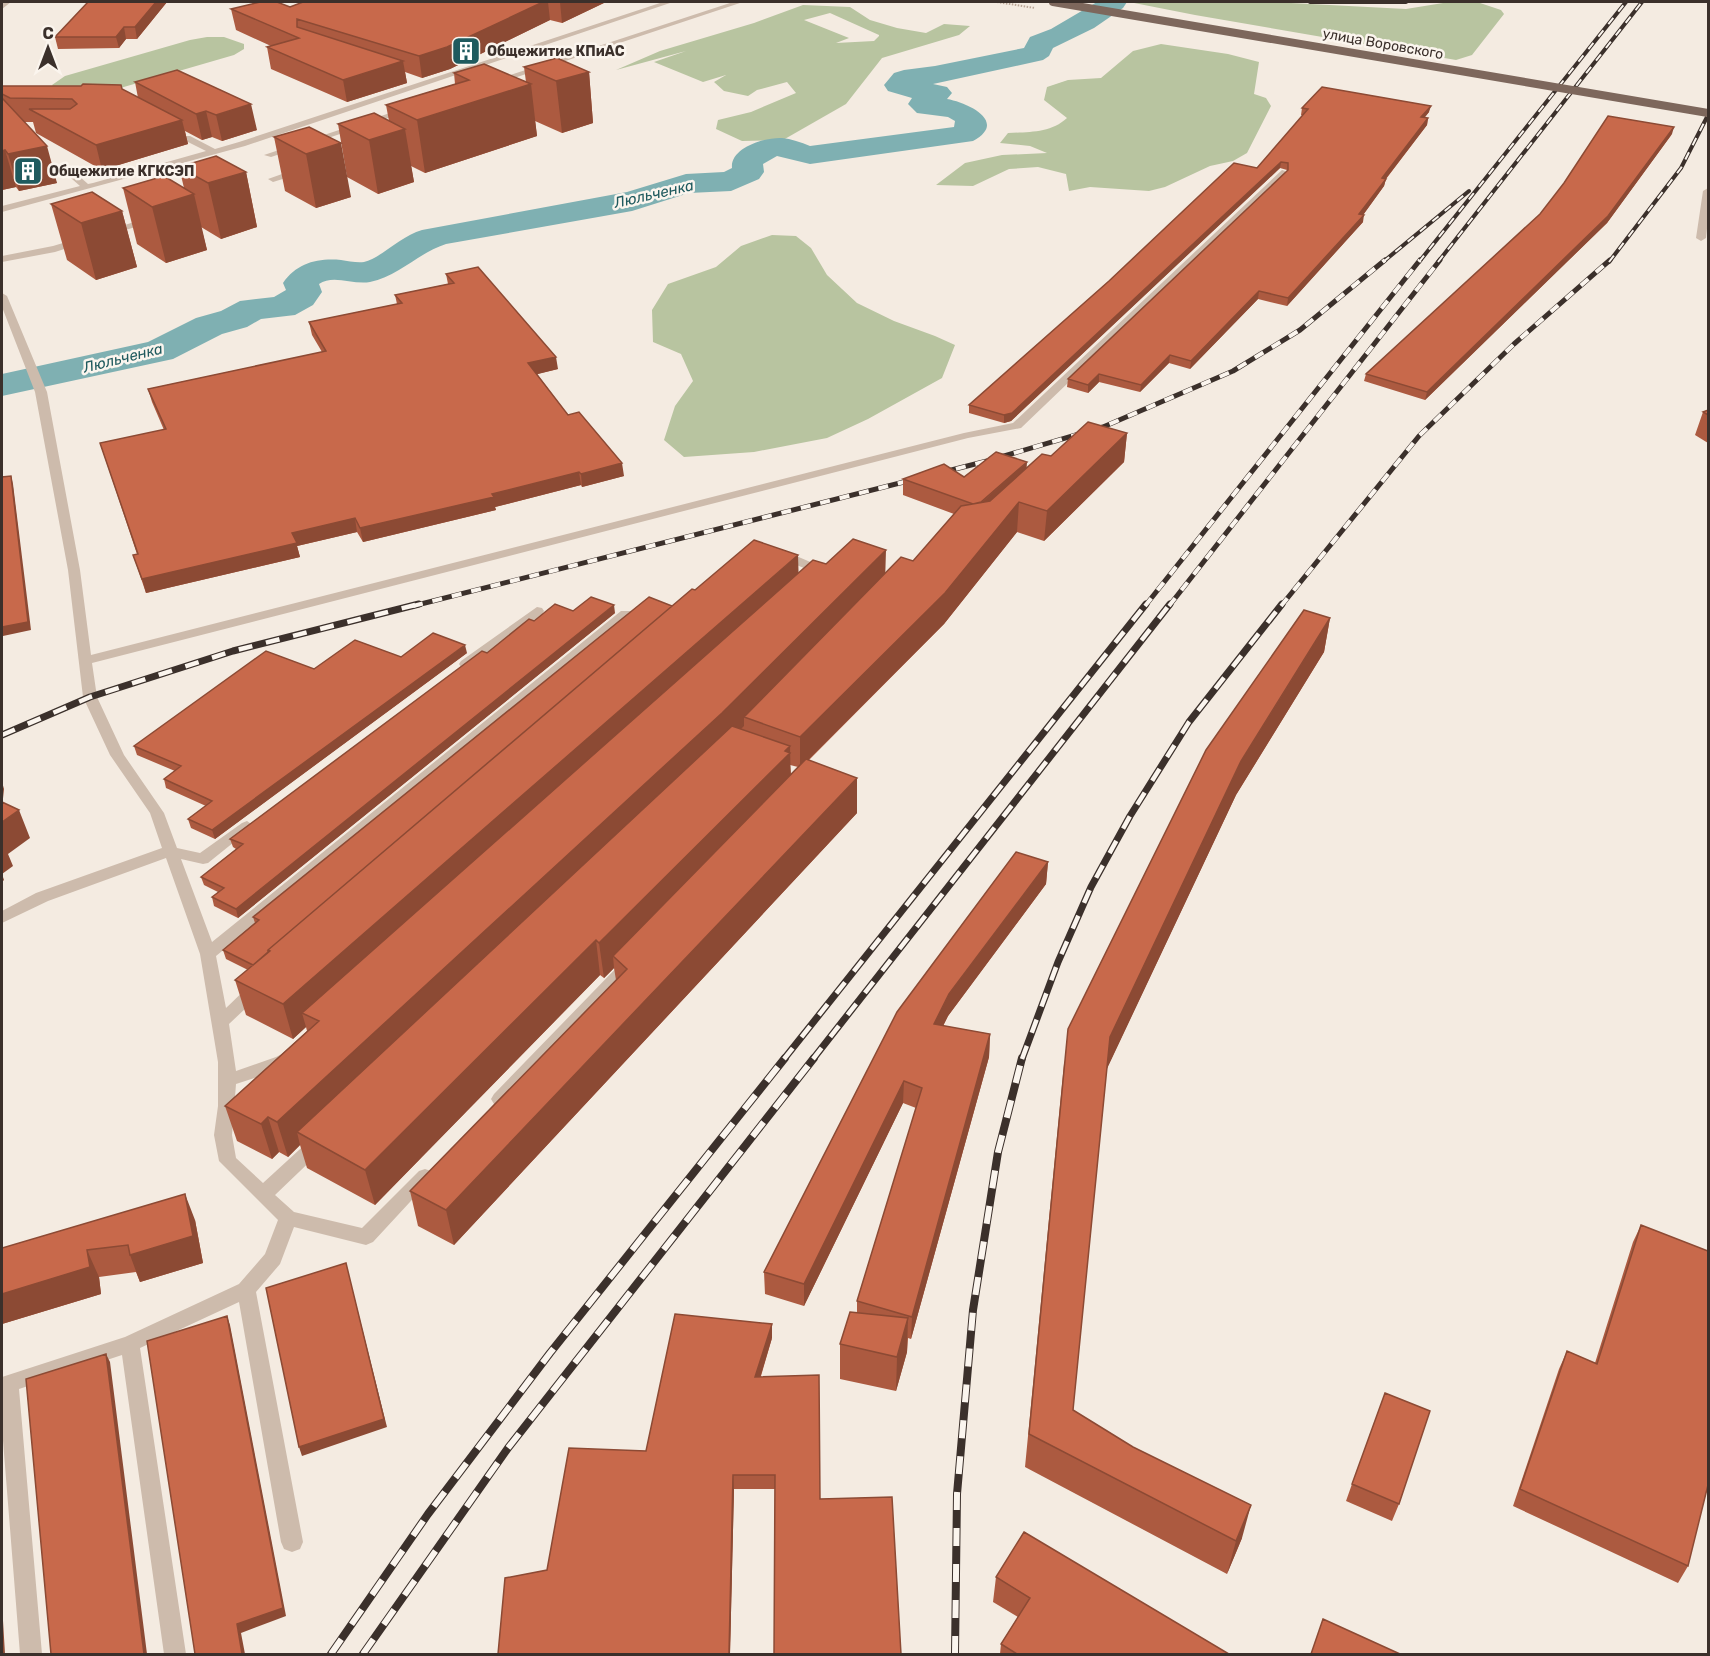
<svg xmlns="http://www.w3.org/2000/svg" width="1710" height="1656" viewBox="0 0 1710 1656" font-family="Rubik,sans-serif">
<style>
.green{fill:#b8c4a0;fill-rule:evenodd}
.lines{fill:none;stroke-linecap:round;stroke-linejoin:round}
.river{fill:#7fb0b2;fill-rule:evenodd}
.minor{fill:#cdbbac;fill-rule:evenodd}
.rail-far3-casing{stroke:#3b302b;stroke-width:4}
.rail-far2-casing{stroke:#3b302b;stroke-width:5}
.rail-far1-casing{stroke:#3b302b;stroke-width:7}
.rail-casing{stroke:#3b302b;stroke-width:8}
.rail-far3{stroke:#fbf5ee;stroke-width:2;stroke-dasharray:8;stroke-linecap:butt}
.rail-far2{stroke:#fbf5ee;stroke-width:4;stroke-dasharray:10;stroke-linecap:butt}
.rail-far1{stroke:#fbf5ee;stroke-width:4.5;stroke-dasharray:14;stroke-linecap:butt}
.rail{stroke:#fbf5ee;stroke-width:6;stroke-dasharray:18;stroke-linecap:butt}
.path-bridge{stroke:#b9a596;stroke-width:2;stroke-dasharray:1.5 1.5;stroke-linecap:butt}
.major-bridge{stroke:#7d675c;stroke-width:8}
.wall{fill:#ac5a40;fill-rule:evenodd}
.shaded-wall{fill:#8c4a34}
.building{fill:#c8694b;stroke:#8c4a34;stroke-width:1.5}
.labels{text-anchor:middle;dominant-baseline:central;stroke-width:5;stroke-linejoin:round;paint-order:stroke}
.far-street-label{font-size:14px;fill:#3b302b;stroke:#fbf5ee}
.far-poi-label{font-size:14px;font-weight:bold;fill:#3b302b;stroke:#fbf5ee;text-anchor:start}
.far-water-label{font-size:15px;font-style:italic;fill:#1f5a5e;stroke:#fbf5ee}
</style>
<rect width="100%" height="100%" fill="#f4ebe1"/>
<path class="green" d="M1129 2H1272L1406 9 1443 3 1477 2 1501 10 1504 14 1472 55 1456 60 1195 15Z
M803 5 850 7 870 20 897 28 926 33 944 24 970 26 959 35 882 58 846 104 783 140 742 141 716 129 718 120 751 112 796 93 787 82 757 90 748 96 724 91 714 82 726 75 703 82 654 62 686 51 616 70 660 51 754 23ZM830 13 879 35V36L874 41 836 43 849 38 804 20Z
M207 37H224L244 44V49L234 55 110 91 58 92 52 85 65 76 190 40Z
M1161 44 1228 54 1259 62 1254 94 1266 98 1271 106 1247 153 1233 161 1210 166 1165 187 1149 191 1090 187 1069 191 1066 174 1038 167 1009 169 973 186 936 185 965 163 1002 155 1047 153 1030 146 1000 143 1008 133C1029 132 1051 133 1067 118L1044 100 1047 87 1068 80 1101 78 1133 51Z
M772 235 796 236 811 248 827 275 857 303 894 321 935 336 955 345 942 378 868 419 827 438 754 452 684 457 664 440 675 406 693 381 681 354 653 342 652 310 668 284 716 267 741 246Z"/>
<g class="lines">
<path class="river" d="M1097 2H1127L1123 8 1094 28 1053 48 1049 56 1043 60 933 84 947 87 952 93 947 99C969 103 1008 122 973 141L810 164 777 156 763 164 764 172 759 179 731 191 689 193 632 211 446 244C418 253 399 276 370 282 353 285 333 274 319 284L322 292 313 305 295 315 261 319 247 327 222 334 173 359 2 396V374L148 342 196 318 221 311 240 301 274 297 286 290 283 283C297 263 317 258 341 260 348 261 357 263 364 262 381 258 401 236 422 230L627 192 686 174 724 172 732 168C730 148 765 137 782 138 791 139 801 142 810 146L954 127 955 121 948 117 917 113 908 104 912 98 888 91 884 85 894 73 904 70 935 66 1024 48 1030 37 1051 29Z"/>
<path class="minor" d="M3 2H11L2 9V3Z
M663 2H673L245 146 2 212V206L80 186 64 172V168H70L88 184 93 183 206 151 184 140V136H190L215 149 239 142Z
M733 2H743L496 84 489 82Z
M405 108 412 110 271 157 264 155Z
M299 168 304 171 302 173 273 182 268 179Z
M1282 170 1285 171V175L1021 428 968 438 92 663 97 697 124 755 164 813 177 848 200 853 242 823 247 821 254 826 208 863 203 864 181 859 212 942 621 611H631L633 614 216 956 226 1008C236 999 249 982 263 986L265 990 229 1024 236 1071 276 1057 286 1052 292 1053 295 1058 288 1067 236 1084 232 1135 236 1158 263 1183 311 1139 317 1137 323 1139 326 1144 323 1149 275 1195 294 1212 362 1228 419 1171 425 1169 431 1171 434 1176 373 1242 366 1245 294 1227 280 1264 256 1292 303 1542 300 1549 292 1552 284 1549 281 1542 239 1302 140 1348 186 1654H164L122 1355 19 1389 42 1654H20L2 1428V1377L125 1337 239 1284 265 1254 278 1220 219 1161 214 1135 218 1106V1062L200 954 166 858 48 901 2 923V911L36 893 162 848 150 813 110 755 83 697 68 570 35 392 2 307V293L7 296 47 392 80 570 91 655 964 433 1013 423Z
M1708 188V219L1706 238 1701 241 1696 238 1703 191Z
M152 216 157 219 155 221 106 236 101 233Z
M83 237 86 238V242L55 252 2 262V256L53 246Z
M794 555 829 570 831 573 825 577 792 563 780 565 774 561 776 558Z
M537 607 542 608 544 611 542 614 471 667H461L459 664 461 661Z
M629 959 635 961 637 965 635 969 506 1104 500 1106 494 1104 491 1099 494 1094 623 961Z"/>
<g class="rail-far3-casing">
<path id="rail-far3" d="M1310 2H1406
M1383 262 1469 191
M1419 262 1626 2
M1438 262 1642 2
M1609 262 1681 168 1708 115"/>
</g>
<g class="rail-far2-casing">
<path id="rail-far2" d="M413 606 987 461 1103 427 1233 371 1300 330 1385 260
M1145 606 1420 260
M1169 606 1440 260
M1281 606 1419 436 1514 344 1610 260"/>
</g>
<g class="rail-far1-casing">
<path id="rail-far1" d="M2 735 90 697 233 651 419 604
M784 1059 1146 604
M813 1059 1170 604
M1022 1059 1058 962 1091 887 1130 816 1189 722 1282 604"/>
</g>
<g class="rail-casing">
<path id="rail" d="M331 1654 428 1514 550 1353 785 1058
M363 1654 508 1448 814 1058
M955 1654 957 1494 973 1310 998 1152 1022 1058"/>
</g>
<use href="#rail-far3" class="rail-far3"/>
<use href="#rail-far2" class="rail-far2"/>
<use href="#rail-far1" class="rail-far1"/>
<use href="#rail" class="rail"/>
<path class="path-bridge" d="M997 2 1035 8"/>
<path class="major-bridge" d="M1053 2 1708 113"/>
</g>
<path class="wall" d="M88 2H167L137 39H126L119 48 58 49 55 37Z
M303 2H606L562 23 550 20 450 69 422 78 405 72 407 83 347 102 271 69 267 47 271 46 236 30 231 9 290 7Z
M524 67 589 72 593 123 562 133 535 121 537 136 425 173 411 166 414 182 378 194 347 177 338 124 389 121 386 105 455 84 454 73 526 82Z
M135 82 257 130 222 141 212 137 202 140 185 131 188 144 102 170 36 133 33 122H24L57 183 19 191 16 187 2 190V86L122 89 138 98Z
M1302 108 1429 112 1425 117 1428 118 1427 125 1386 179 1384 186 1363 215V222L1287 306 1258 299 1190 369 1169 363 1140 392 1099 382 1088 393 1067 387 1068 379 1287 171V170L1280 168 1011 421 1004 423 969 413V405L1109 281 1257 168 1303 115H1301Z
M309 127 351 197 316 208 285 191 274 137Z
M1672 134 1607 223 1425 400 1364 381 1366 374Z
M179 167 246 172 257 227 221 239 201 227 207 250 166 263 137 244 123 188H184Z
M51 204 122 211 137 267 96 280 67 260Z
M446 274 558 369 537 374 568 415 624 476 582 487 581 485 495 507 496 510 363 542 357 532 297 546 300 557 146 593 133 555 137 554 100 443 164 430 152 402 148 389 322 352 312 335 309 322 397 304 395 295 448 284Z
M1708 410V443L1695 435 1703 412Z
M1127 433 1124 462 1044 541 1017 532 944 624 809 760 857 813 454 1245 418 1226 410 1191 616 980 614 968 604 978 600 975 375 1205 307 1168 300 1145 288 1157 279 1152 272 1159 237 1141 225 1106 307 1031 306 1027 293 1039 246 1015 235 980 248 970 226 959 223 950 255 923 253 917 672 606 695 590 798 573 826 564 885 574 913 561 954 514 903 495V479L964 477 1026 468 1051 456ZM790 765 798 767 791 774Z
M573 611 615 613 238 918 214 906 212 897 218 892 204 885 201 877 236 849 233 847 230 839 487 653 534 621Z
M1330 618 1324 652 1236 795 1106 1070 1073 1410 1242 1538 1227 1574 1025 1467 1064 1064Z
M467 653 215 839 191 828 188 819 206 806 166 788 164 779 175 771 137 755 134 746 314 669 401 657Z
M1048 862 1046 884 948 1016 943 1026 990 1034 989 1057 911 1339 908 1338 907 1352 896 1391 840 1379V1344L857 1312V1301L916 1108 903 1103 804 1306 765 1294 764 1272Z
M195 1220 203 1263 140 1282 136 1272 99 1277 101 1294 2 1324V1248Z
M1641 1225 1688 1566 1678 1583 1513 1506 1559 1369 1567 1351 1595 1363 1633 1242Z
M772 1338 761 1376 820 1499 901 1654 775 1489H734L730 1654H498L646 1451Z
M1352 1484 1399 1504 1392 1521 1346 1501Z
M996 1577 1229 1654H1000L1001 1644 1018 1617 993 1602Z"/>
<path class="shaded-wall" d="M156 2H167L137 39 135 27Z
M543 2H548L550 20 450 69 422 78 419 56Z
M560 2H606L562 23Z
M124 27 126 39 119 48 116 37Z
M403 61 407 83 347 102 343 80Z
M589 72 593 123 562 133 556 81Z
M531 84 537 136 425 173 417 120Z
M251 104 257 130 222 141 216 115Z
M1431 106 1429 112 1420 123 1421 117Z
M206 111 212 137 202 140 196 114Z
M1428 118 1427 125 1381 185 1382 178Z
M182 120 188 144 102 170 96 145Z
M1674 127 1672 134 1607 223 1425 400 1427 392Z
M405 129 414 182 378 194 369 140Z
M341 143 351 197 316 208 306 154Z
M47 146 57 183 19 191 8 154Z
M5 150 16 187 2 190V151Z
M1281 162 1280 168 1011 421 1004 423V415Z
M246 172 257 227 221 239 208 183Z
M1386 179 1384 186 1358 222 1359 214Z
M194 194 207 250 166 263 152 207Z
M122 211 137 267 96 280 81 223Z
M1364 215 1363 222 1287 306 1288 298Z
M1259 291 1258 299 1190 369 1191 361Z
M1170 355 1169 363 1140 392 1141 385Z
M556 357 558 369 530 376 528 363Z
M1099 374V382L1088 393V385Z
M1127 433 1124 462 1044 541 1047 511Z
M1027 462 1026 478 978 521 979 505Z
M622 463 624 476 582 487 581 474Z
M579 472 581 485 495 507 496 510 363 542 360 528Z
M11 476 13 484 31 630 3 636 2 632V627Z
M1019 502 1017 532 944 624 800 768V737Z
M355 518 357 532 297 546 300 557 146 593 142 579 292 533Z
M886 550 885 583 744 717V726L724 746 297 1132 300 1145 288 1157 277 1122Z
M798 555 799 587 302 1013 306 1027 293 1039 283 1004Z
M614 605 615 613 238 918 236 909Z
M1330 618 1324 652 1236 795 1105 1073 1110 1037 1241 761Z
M465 645 467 653 215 839 212 830Z
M790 746 791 787 613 956 614 968 604 978 599 943Z
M857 778V813L454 1245 446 1210Z
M2 782 4 789 2 808Z
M19 810 30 838 8 854 13 866 2 874 4 880 2 882V822Z
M1048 862 1046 884 948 1016 933 1046 934 1024 949 994Z
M596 940 600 975 375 1205 365 1170Z
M990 1034 989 1057 911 1339 912 1317Z
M904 1081 903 1103 804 1306V1284Z
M268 1117 279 1152 272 1159 261 1124Z
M185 1194 195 1220 203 1263 140 1282 130 1255Z
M87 1250 99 1277 101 1294 2 1324V1294Z
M348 1272 387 1427 302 1456 299 1447Z
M227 1316 230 1325 286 1616 241 1633 245 1654H242L237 1624Z
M908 1318 907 1352 896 1391 897 1357Z
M772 1324V1338L756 1391 755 1377Z
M106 1354 110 1362 147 1654H144Z
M733 1475 734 1489 730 1654H729Z
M1251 1505 1242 1538 1227 1574 1236 1541Z
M2 1604 5 1654H2Z"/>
<path class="building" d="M88 2H156L135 27H124L116 37H55Z
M260 2H277L290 7 303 2H543L447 47 419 56 297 19V27L403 61 343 80 267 47 299 38 231 9Z
M557 58 589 72 556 81 524 67Z
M484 64 531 84 417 120 386 105 469 80 454 73Z
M177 70 251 104 216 115 206 111 196 114 135 82Z
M83 84 121 85 122 89 182 120 96 145 29 109H70L77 104 72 99 10 98 2 94V86H81Z
M1322 87 1431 106 1421 117 1428 118 1382 178 1386 179 1359 214 1364 215 1288 298 1259 291 1191 361 1170 355 1141 385 1099 374 1088 385 1068 379 1288 170V163L1281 162 1012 413 1004 415 969 405 1109 281 1234 163 1257 168 1308 109 1302 108Z
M3 99 47 146 8 154 5 150 2 151V100Z
M374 113 405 129 369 140 338 124Z
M1608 116 1674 127 1608 216 1427 392 1366 374 1540 214 1564 183Z
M309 127 341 143 306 154 274 137Z
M216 156 246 172 208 183 179 167Z
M164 176 194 194 152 207 123 188Z
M92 192 122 211 81 223 51 204Z
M478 267 556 357 528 363 568 415 579 412 622 463 581 474 579 472 492 494 494 497 360 528 355 518 292 533 297 543 142 579 133 555 138 554 100 443 166 429 148 389 326 351 309 322 402 303 395 295 454 283 446 274Z
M1708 410V415L1703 412Z
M1088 422 1127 433 1047 511 1019 502 945 593 800 737 744 717 901 557 913 561 961 506 990 501 1042 454 1051 456Z
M996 452 1027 462 981 502 973 504 903 479 944 464 964 477Z
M11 476 28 622 2 627V477Z
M853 539 886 550 722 713 277 1122 268 1117 261 1124 225 1106 319 1021 302 1013 813 560 826 564Z
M754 540 798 555 283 1004 235 980 270 951 268 950 692 589 695 590Z
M591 597 614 605 236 909 212 897 224 888 201 877 243 844 230 839 482 651 487 653 529 619 534 621 555 604 573 611Z
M649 597 672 606 268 950V952L253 965 223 950 259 920 253 917Z
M1304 610 1330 618 1241 761 1110 1037 1073 1410 1133 1447 1251 1505 1236 1541 1029 1434 1068 1029 1206 750Z
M433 633 465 645 212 830 188 819 212 801 164 779 181 766 134 746 266 651 314 669 355 640 401 657Z
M732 726 790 746 785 751 790 753 599 943 596 940 365 1170 297 1132Z
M806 759 857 778 446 1210 410 1191 627 969 613 956Z
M2 802 19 810 2 822Z
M1016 852 1048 862 949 994 934 1024 990 1034 912 1317 857 1301 922 1088 904 1081 804 1284 764 1272 897 1012Z
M185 1194 193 1236 130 1255 128 1245 87 1250 90 1267 2 1294V1248Z
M1641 1225 1708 1251V1485L1688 1566 1520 1489 1567 1351 1597 1364Z
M346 1263 384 1419 299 1447 266 1288Z
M850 1312 908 1318 897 1357 840 1344Z
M675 1314 772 1324 755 1377 819 1375 820 1499 892 1497 901 1654H774L775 1475H733L729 1654H498L505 1578 547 1570 569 1448 646 1451Z
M227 1316 283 1608 237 1624 242 1654H195L147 1341Z
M106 1354 144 1654H51L26 1379Z
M1385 1393 1430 1411 1399 1504 1352 1484Z
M1024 1532 1229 1654H1017L1001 1644 1030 1598 996 1577Z
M1323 1619 1400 1654H1311Z"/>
<defs>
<g id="building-square" transform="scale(1.5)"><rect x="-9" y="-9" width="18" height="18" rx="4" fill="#1f5a5e" stroke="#fbf5ee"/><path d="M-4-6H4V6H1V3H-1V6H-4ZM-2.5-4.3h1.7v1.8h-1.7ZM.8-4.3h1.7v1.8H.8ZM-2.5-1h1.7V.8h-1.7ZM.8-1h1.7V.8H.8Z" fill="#fff"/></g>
</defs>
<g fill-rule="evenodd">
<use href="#building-square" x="466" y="51"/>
<use href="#building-square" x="28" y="171"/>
</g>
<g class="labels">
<g class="far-street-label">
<text transform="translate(1383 44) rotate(10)">улица Воровского</text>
</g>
<g class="far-poi-label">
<text x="487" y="51">Общежитие КПиАС</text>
<text x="49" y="171">Общежитие КГКСЭП</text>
</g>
<g class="far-water-label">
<text transform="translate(654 194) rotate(-13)">Люльченка</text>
<text transform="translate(123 358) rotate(-14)">Люльченка</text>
</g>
</g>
<rect width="1710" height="1656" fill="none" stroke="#3b302b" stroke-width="6"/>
<g transform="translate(48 48)" stroke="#fbf5ee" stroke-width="4.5" paint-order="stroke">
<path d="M0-4.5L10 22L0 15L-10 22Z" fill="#3b302b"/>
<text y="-9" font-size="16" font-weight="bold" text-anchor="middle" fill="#3b302b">С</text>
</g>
</svg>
